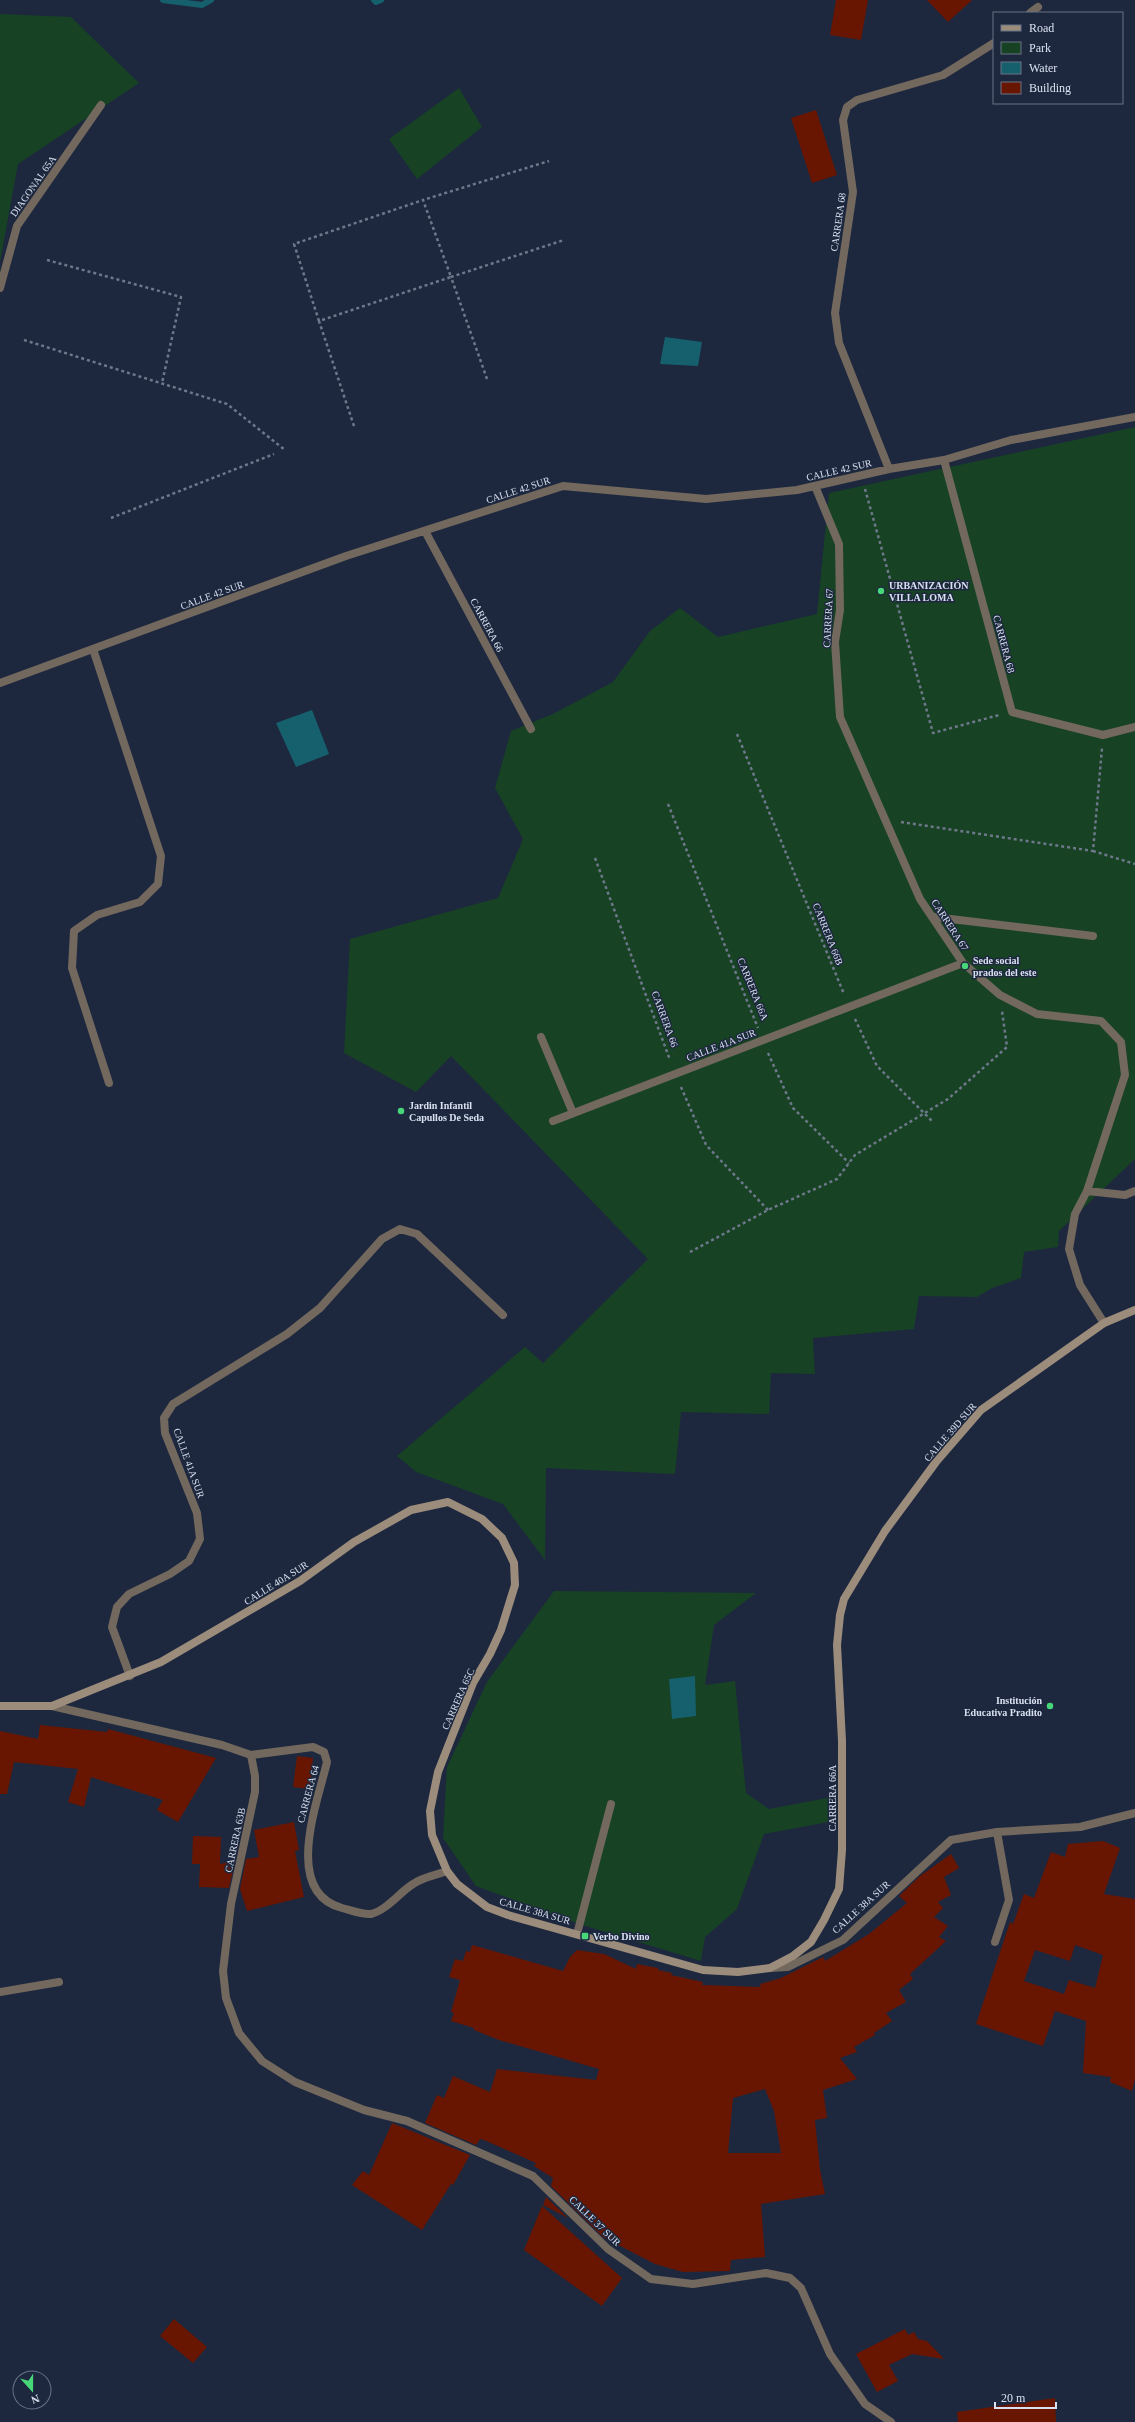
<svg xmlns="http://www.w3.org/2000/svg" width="1135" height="2422" viewBox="0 0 1135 2422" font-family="Georgia,serif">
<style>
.green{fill:#174224}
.water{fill:#16606d}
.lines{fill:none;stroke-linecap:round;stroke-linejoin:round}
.stream{stroke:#16606d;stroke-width:6}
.building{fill:#681601;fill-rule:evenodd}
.path{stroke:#6e788b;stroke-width:2.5;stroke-dasharray:3 3;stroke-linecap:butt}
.service{stroke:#72685d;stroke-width:8}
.minor{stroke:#72685d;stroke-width:8}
.secondary{stroke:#9c8c7b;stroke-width:8}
.poi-dot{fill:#48d778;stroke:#1d283f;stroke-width:1.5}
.labels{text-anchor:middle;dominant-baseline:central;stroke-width:3;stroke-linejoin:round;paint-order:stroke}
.street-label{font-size:10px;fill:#d9e1f0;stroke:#1d283f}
.poi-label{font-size:10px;font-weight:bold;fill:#d9e1f0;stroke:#1d283f;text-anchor:start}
</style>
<rect width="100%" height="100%" fill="#1d283f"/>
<path class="green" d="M0 14 71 17 139 83 18 164 0 262Z
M459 88 482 127 417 179 389 139Z
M1135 427V1159L1059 1231 1058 1247 1024 1252 1021 1278 992 1288 977 1297 919 1296 914 1329 813 1338 815 1374 771 1373 769 1414 681 1412 675 1474 546 1468 545 1560 503 1504 416 1472 397 1456 525 1347 543 1363 648 1259 451 1056 416 1092 344 1053 350 939 498 898 523 839 495 788 511 731 553 714 613 682 650 631 680 608 718 637 817 614 829 493Z
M554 1591 756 1593 714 1625 705 1685 735 1681 746 1793 769 1809 832 1797 834 1821 764 1834 737 1909 705 1937 701 1961 579 1924 476 1886 443 1838 447 1767 487 1682Z"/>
<path class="water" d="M665 337 702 342 698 366 660 364Z
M312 710 329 754 296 767 276 723Z
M695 1676 696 1716 672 1719 669 1679Z"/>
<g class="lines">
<path class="stream" d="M163 0 202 5 211 0
M374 0 376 2 381 0"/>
</g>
<path class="building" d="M836 0H868L861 40 830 35Z
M927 0H972L948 22Z
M816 110 837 175 812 183 791 118Z
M40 1725 107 1732 108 1729 216 1758 178 1822 157 1810 163 1800 91 1777 84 1807 68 1802 78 1769 14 1762 7 1794H0V1731L38 1739Z
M297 1756 313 1758 310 1789 293 1787Z
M294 1822 299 1850 295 1851 304 1897 247 1911 240 1889 246 1859 259 1857 254 1830Z
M193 1836 221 1837 220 1864 235 1861 229 1888 199 1887 200 1864H192Z
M1103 1841 1120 1848 1104 1894 1135 1899V2079L1132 2091 1110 2082 1111 2077 1083 2073 1086 2021 1055 2011 1043 2046 976 2024 1010 1922 1013 1924 1024 1894 1034 1898 1051 1852 1065 1857 1068 1844ZM1075 1945 1103 1955 1095 1988 1069 1980 1064 1994 1024 1981 1035 1950 1070 1961Z
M951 1854 959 1868 944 1877 951 1895 938 1902 943 1908 934 1917 948 1926 939 1937 946 1941 910 1974 913 1979 899 1990 906 2002 886 2013 892 2021 874 2033 875 2035 854 2047 857 2052 840 2058 857 2079 823 2090 827 2118 815 2120 820 2170 825 2194 761 2204 765 2257 731 2260 730 2271 683 2272 655 2264 603 2237 551 2186 553 2178 534 2166 536 2163 484 2140 480 2139 476 2145 425 2123 437 2095 444 2098 453 2076 490 2092 497 2069 596 2080 599 2069 499 2040 474 2030V2028L451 2021 454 2013 451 2012 460 1980 449 1977 455 1959 463 1961 466 1951 470 1952 472 1945 563 1971 570 1957 577 1950 604 1954 636 1969 637 1964 658 1968V1970L672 1973 671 1975 703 1982 702 1985 761 1987 760 1984 781 1978 823 1957 825 1961 869 1934 907 1903 899 1896 920 1876ZM765 2089 774 2111 781 2153H728L733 2098Z
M392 2123 470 2155 453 2185 451 2184 422 2230 352 2185 363 2171 369 2175Z
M546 2197 568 2218 543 2205Z
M542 2206 622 2278 602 2306 524 2250Z
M174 2319 207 2347 193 2363 160 2336Z
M905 2329 908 2335 914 2332 918 2339 927 2341 944 2359 912 2354 889 2365 898 2381 877 2392 856 2354Z
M1055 2398 1056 2422H958L957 2412Z"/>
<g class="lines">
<path class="path" d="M47 260 181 297 162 383
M319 321 294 244 423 200
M24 340 227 404 285 450
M487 379 451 277 564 240
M354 426 319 321 451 277 423 200 549 161
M865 489 933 733 999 715
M111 518 274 454
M737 734 844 994
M668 804 758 1028
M901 822 1093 851 1102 748
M1093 851 1135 864
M595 858 670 1060
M855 1019 877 1066 933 1122
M768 1053 793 1108 849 1163
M681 1087 706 1145 768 1210
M690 1252 768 1210 837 1179 855 1155 948 1099 1007 1047 1002 1011"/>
<path class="service" d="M944 460 1012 712 1103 735 1135 727
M93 649 161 856 158 884 140 902 97 915 74 931 72 968 109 1083
M934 917 1093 936
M577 1934 611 1804
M995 1942 1009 1900 997 1832"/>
<path class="minor" d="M1030 13 1038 7
M0 288 17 226 101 105
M889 469 839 343 835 313 853 192 843 120 847 107 857 100 943 75 994 43
M815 486 839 544 840 610 835 642 840 717 920 899 963 963 1000 995 1037 1014 1101 1021 1121 1042 1125 1075 1087 1191 1075 1214 1069 1249 1080 1285 1104 1323
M425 531 531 729
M0 683 346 556 563 486 706 499 797 490 889 469 944 460 1011 440 1135 417
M541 1037 573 1113
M553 1121 963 963
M1087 1191 1125 1195 1135 1191
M130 1676 112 1627 117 1607 129 1594 170 1574 189 1561 200 1539 197 1513 165 1433 164 1418 173 1404 287 1334 320 1308 382 1239 400 1229 417 1234 503 1315
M52 1706 222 1745 251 1755 313 1747 324 1752 327 1762C318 1801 282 1892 342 1908 350 1910 363 1915 371 1914 387 1910 400 1892 413 1884 423 1877 436 1875 447 1871
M251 1755 255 1776V1792L231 1904 223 1971 226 1998 239 2033 262 2061 295 2082 364 2110 407 2121 533 2176 608 2249 651 2279 693 2284 766 2273 790 2278 801 2288 830 2354 865 2404 891 2422
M770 1968 788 1967 843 1940 951 1840 997 1832 1080 1827 1135 1813
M0 1992 59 1982"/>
<path class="secondary" d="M0 1706H52L161 1662 300 1581 354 1542 411 1510 448 1502 482 1519 502 1538 514 1563 515 1585 501 1630 490 1654 473 1683 438 1772 430 1811 432 1835 447 1871 457 1884 487 1907 508 1915 703 1970 738 1972 770 1968 793 1956 811 1942 824 1920 839 1889 842 1850V1741L837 1645 840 1615 844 1599 885 1531 936 1462 981 1410 1104 1323 1135 1310"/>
</g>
<g class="poi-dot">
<circle cx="881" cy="591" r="4"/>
<circle cx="965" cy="966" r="4"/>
<circle cx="401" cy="1111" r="4"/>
<circle cx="1050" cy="1706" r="4"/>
<rect x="581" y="1932" width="8" height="8" rx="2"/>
</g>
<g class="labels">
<g class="street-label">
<text transform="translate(33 186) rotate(-55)">DIAGONAL 65A</text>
<text transform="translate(838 222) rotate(-82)">CARRERA 68</text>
<text transform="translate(839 470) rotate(-13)">CALLE 42 SUR</text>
<text transform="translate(518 490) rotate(-18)">CALLE 42 SUR</text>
<text transform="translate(212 595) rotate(-20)">CALLE 42 SUR</text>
<text transform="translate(828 618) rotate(-87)">CARRERA 67</text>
<text transform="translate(487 625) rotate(62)">CARRERA 66</text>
<text transform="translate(1004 644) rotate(75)">CARRERA 68</text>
<text transform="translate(950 925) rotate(57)">CARRERA 67</text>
<text transform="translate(828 934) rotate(68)">CARRERA 66B</text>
<text transform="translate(753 989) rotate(68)">CARRERA 66A</text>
<text transform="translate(665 1019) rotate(70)">CARRERA 66</text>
<text transform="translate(721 1045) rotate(-21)">CALLE 41A SUR</text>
<text transform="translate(950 1432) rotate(-49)">CALLE 39D SUR</text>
<text transform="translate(189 1463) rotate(70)">CALLE 41A SUR</text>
<text transform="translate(276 1583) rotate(-32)">CALLE 40A SUR</text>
<text transform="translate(458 1699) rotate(-66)">CARRERA 65C</text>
<text transform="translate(308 1794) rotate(-75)">CARRERA 64</text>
<text transform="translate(832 1798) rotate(-90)">CARRERA 66A</text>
<text transform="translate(235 1840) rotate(-78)">CARRERA 63B</text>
<text transform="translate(861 1907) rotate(-42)">CALLE 38A SUR</text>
<text transform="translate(535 1911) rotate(16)">CALLE 38A SUR</text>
<text transform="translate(595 2221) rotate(44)">CALLE 37 SUR</text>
</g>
<g class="poi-label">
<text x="889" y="585">URBANIZACIÓN<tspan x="889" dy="12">VILLA LOMA</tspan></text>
<text x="973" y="960">Sede social<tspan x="973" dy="12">prados del este</tspan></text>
<text x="409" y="1105">Jardin Infantil<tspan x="409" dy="12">Capullos De Seda</tspan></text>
<text x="1042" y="1700" text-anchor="end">Institución<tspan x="1042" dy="12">Educativa Pradito</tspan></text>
<text x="593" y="1936">Verbo Divino</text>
</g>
</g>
<rect x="993" y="12" width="130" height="92" fill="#1d283f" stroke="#687286"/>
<rect x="1001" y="25" width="20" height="6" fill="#9c8c7b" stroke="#687286"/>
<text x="1029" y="32" font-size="12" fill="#d9e1f0">Road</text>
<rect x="1001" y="42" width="20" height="12" fill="#174224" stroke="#687286"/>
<text x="1029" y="52" font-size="12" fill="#d9e1f0">Park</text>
<rect x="1001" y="62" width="20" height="12" fill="#16606d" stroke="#687286"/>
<text x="1029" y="72" font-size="12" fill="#d9e1f0">Water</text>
<rect x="1001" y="82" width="20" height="12" fill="#681601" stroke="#687286"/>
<text x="1029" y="92" font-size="12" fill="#d9e1f0">Building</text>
<g transform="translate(32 2390) rotate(159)"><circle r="19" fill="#1d283f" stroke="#687286"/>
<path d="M0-3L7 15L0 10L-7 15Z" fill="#48d778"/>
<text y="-6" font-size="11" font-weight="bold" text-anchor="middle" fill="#d9e1f0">N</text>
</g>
<path d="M995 2402v6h61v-6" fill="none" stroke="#d9e1f0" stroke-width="2"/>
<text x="1001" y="2402" font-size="12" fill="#d9e1f0" stroke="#1d283f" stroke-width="3" paint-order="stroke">20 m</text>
</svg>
